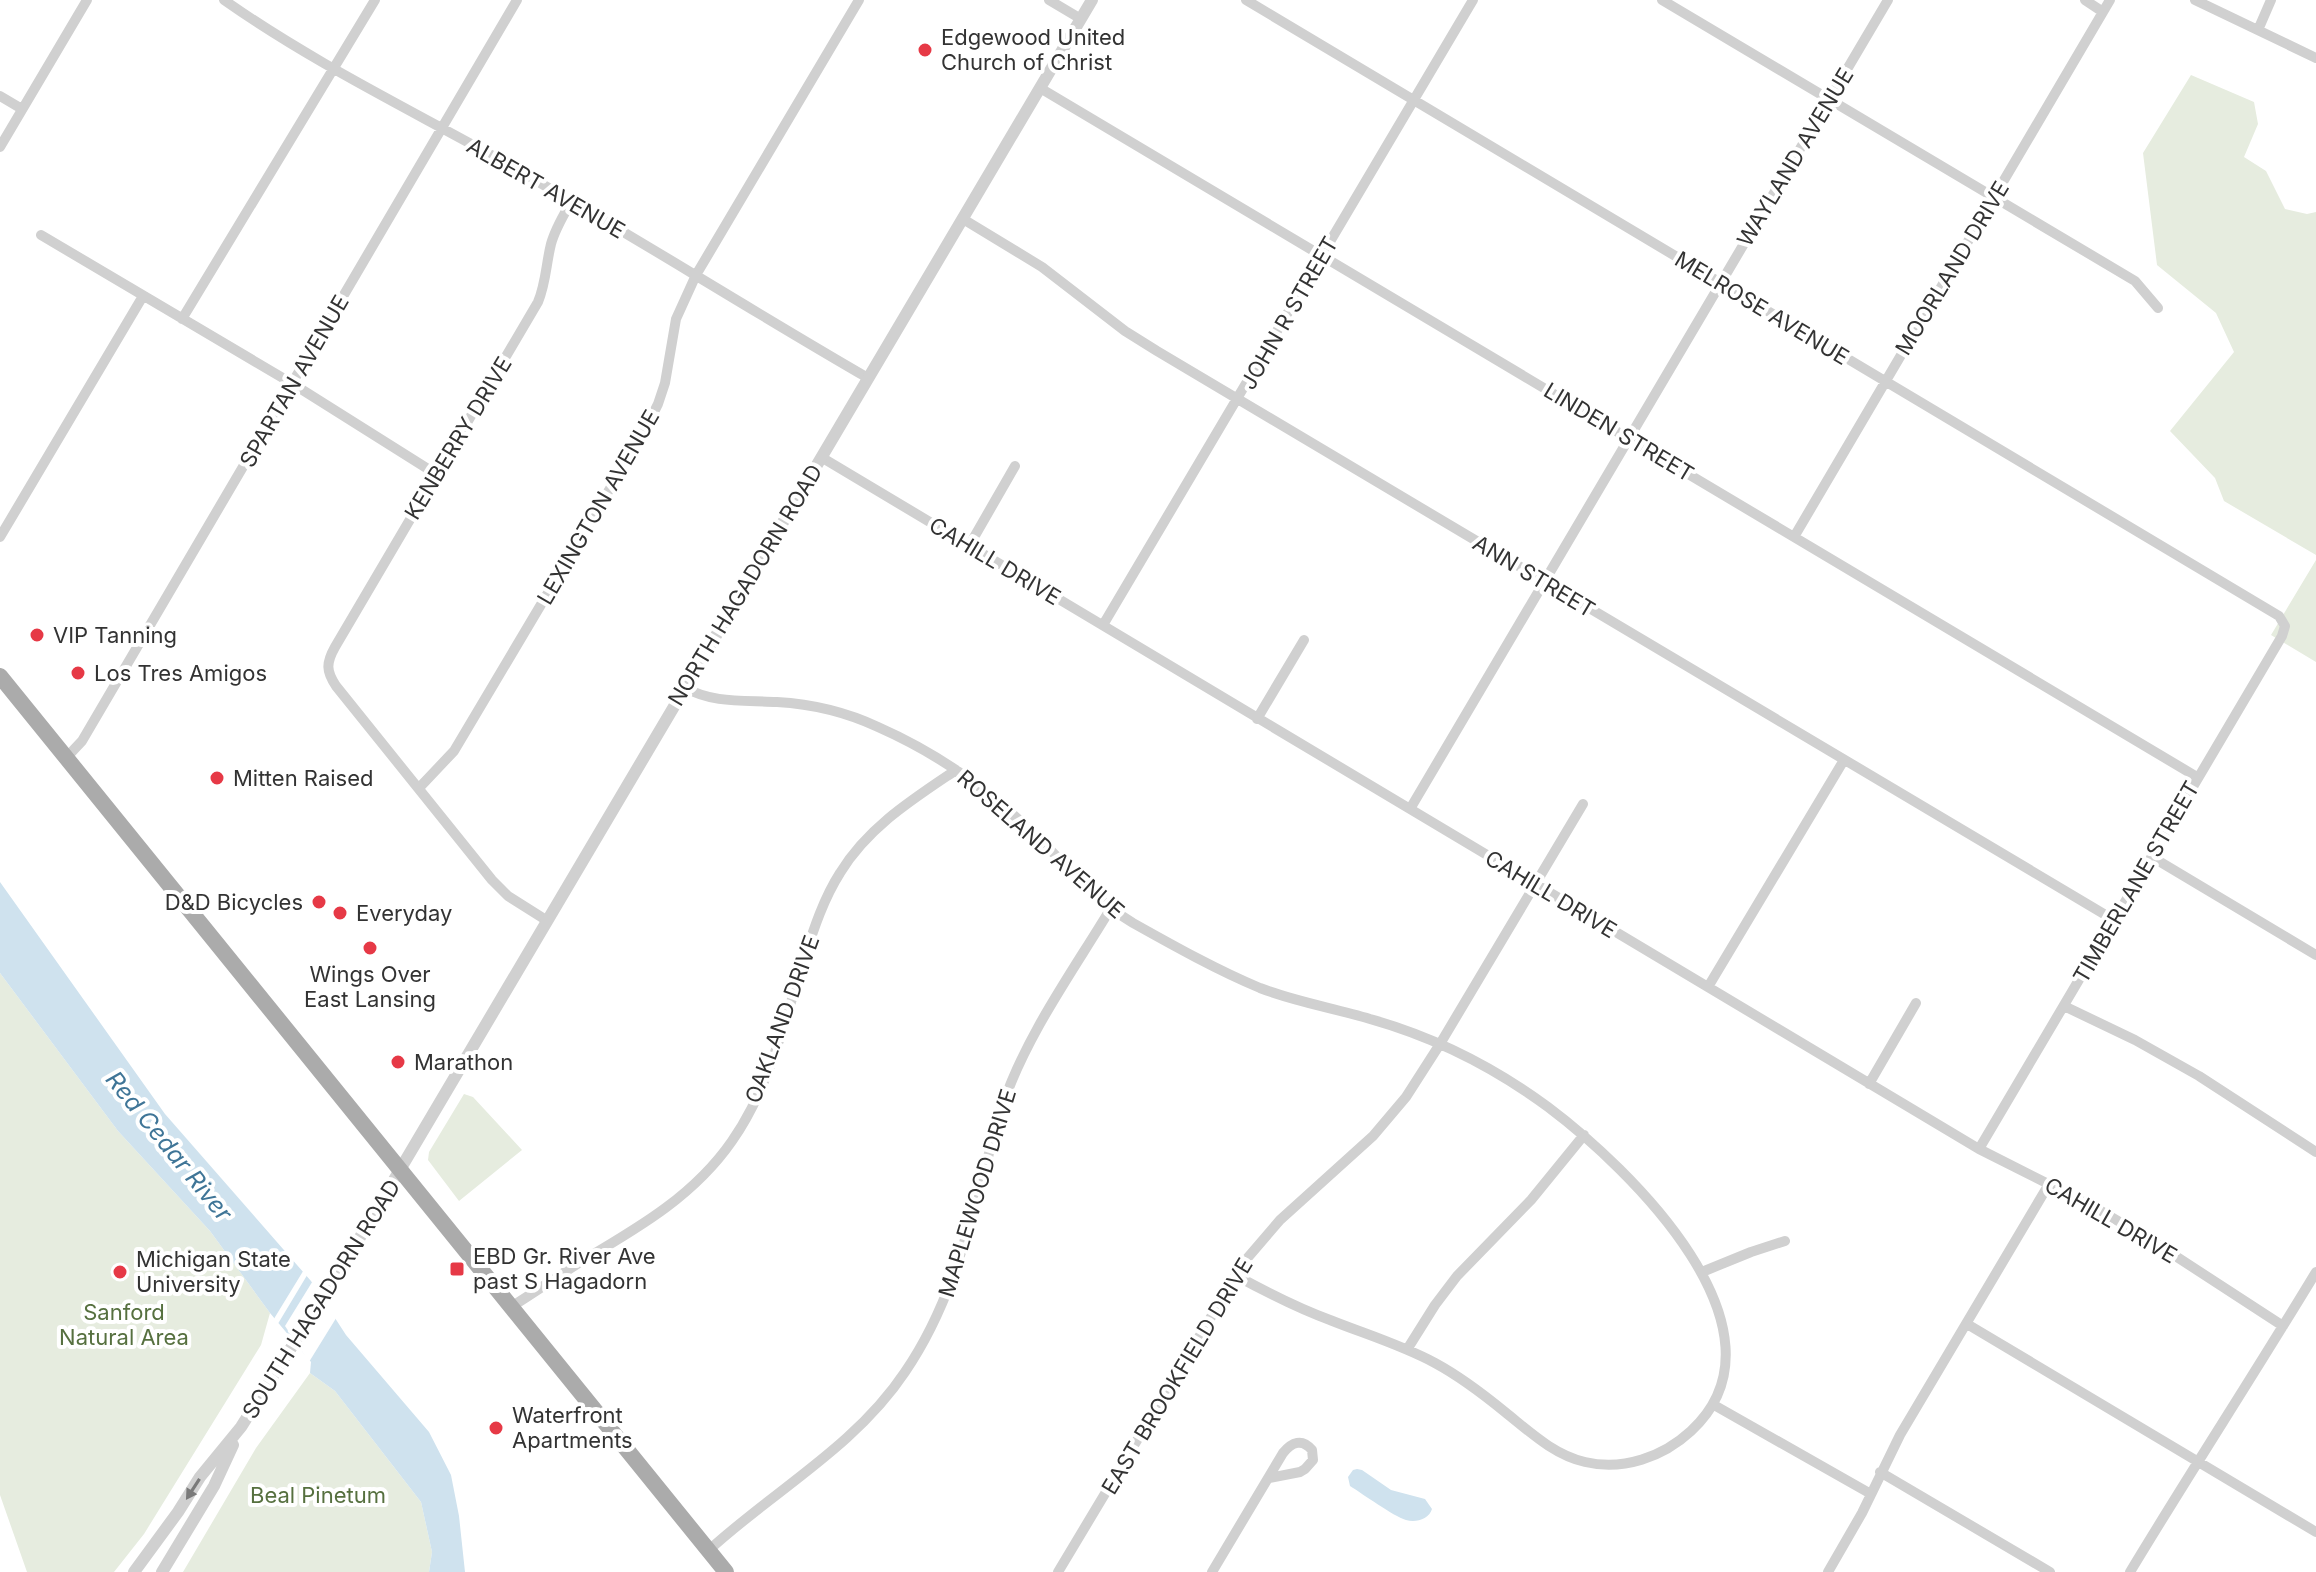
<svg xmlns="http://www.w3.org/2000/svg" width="2316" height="1572" viewBox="0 0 2316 1572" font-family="Inter,sans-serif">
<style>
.green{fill:#e6ecdf}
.water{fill:#cfe2ee}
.pier{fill:#fff}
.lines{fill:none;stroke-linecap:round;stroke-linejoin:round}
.minor{stroke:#d0d0d0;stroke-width:10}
.tertiary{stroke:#d0d0d0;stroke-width:12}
.primary{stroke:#ababab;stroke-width:16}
.oneway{fill:#7a7a7a}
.poi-dot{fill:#e63946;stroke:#fff;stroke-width:3}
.labels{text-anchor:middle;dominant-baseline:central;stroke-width:8;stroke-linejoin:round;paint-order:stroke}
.poi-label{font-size:22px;fill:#333;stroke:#fff;text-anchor:start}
.street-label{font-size:22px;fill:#333;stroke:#fff}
.park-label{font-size:22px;fill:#56703f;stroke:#fff}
.water-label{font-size:24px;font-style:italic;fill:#3f7597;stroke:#fff}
</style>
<rect width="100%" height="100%" fill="#fff"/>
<path class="green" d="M2191 75 2254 102 2258 124 2244 157 2266 171 2285 209 2307 214 2316 212V555L2224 501 2215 478 2170 431 2234 352 2216 313 2157 265 2143 153Z
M2316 560V662L2271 635Z
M0 973 118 1131 210 1231 270 1313 261 1345 144 1534 114 1572H27L0 1495Z
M464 1094 473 1097 522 1150 459 1201 428 1160 429 1152Z
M310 1373 335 1391 421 1502 432 1552 429 1572H183L256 1448Z"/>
<path class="water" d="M0 882 165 1114 311 1281 346 1335 429 1432 451 1475 459 1516 465 1572H429L432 1552 421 1502 335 1391 310 1373 311 1362 270 1313 210 1231 118 1131 0 973Z
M1357 1469 1362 1470 1391 1490 1425 1499 1432 1509C1429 1519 1416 1523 1406 1520 1393 1516 1363 1494 1350 1486L1348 1477 1353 1470Z"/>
<path class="pier" d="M305 1268 309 1272 276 1327 272 1322Z
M314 1279 338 1315 309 1362 285 1326Z"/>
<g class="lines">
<path class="minor" d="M224 0C312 62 409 109 502 161 626 231 745 307 868 378
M1049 0 1081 19
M1246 0 2279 616 2285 626 2282 636C2180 807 2079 978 1979 1149
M1662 0 2135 281 2158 308
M2085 0 2103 12
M2195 0 2316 58
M2258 30 2271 0
M1040 88 2197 777
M0 96 22 109
M0 147 87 0
M963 219 1042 267 1125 331 1157 351 2114 920
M41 235 293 384 436 474
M182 319 375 0
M821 457 1979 1149 2096 1208 2157 1244 2283 1326
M0 537 143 296
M1794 537 2110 0
M969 546 1015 466
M1103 625 1473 0
M684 687C713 704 745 700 777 702 812 704 846 712 878 727 939 754 986 788 1034 834 1066 864 1095 900 1133 923 1174 946 1217 970 1260 988 1296 1002 1334 1008 1370 1019 1434 1037 1495 1068 1548 1107 1628 1167 1799 1331 1691 1431 1663 1457 1623 1471 1585 1462 1554 1455 1530 1432 1505 1412 1483 1394 1461 1377 1435 1363 1402 1345 1365 1334 1330 1320 1297 1308 1266 1292 1235 1275
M1257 719 1304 640
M66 758 82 741 517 0
M419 788 454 751 646 428 658 404 665 383 676 319 696 275 859 0
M1410 809 1888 0
M2152 857 2316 955
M546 920 508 896 492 880 336 686C326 671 326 663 335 647L538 302C546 283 546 264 551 244 555 229 563 216 571 202
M1708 987 1844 760
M2064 1006 2135 1040 2199 1076 2316 1152
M1869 1084 1916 1003
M1702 1272 1751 1252 1785 1241
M511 1307C535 1292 558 1276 582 1261 638 1228 694 1196 732 1141 770 1087 785 1019 805 956 814 928 824 898 840 873 868 827 913 799 956 770
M1967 1324 2316 1532
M1408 1348 1435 1305 1457 1276 1531 1200 1584 1135
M1714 1405 1871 1494
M1880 1472 2050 1572
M708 1551C773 1491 855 1447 905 1372 946 1312 965 1244 983 1175 990 1152 995 1127 1003 1104 1027 1034 1073 971 1111 908
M1058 1572 1244 1262 1280 1220 1373 1136 1406 1097 1440 1044 1583 804
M1212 1572 1283 1453C1292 1442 1302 1438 1312 1450L1313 1460 1305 1469 1300 1472 1269 1478
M1828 1572 1862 1513 1900 1435 2049 1184
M2130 1572C2191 1471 2255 1373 2316 1272"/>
<path class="tertiary" d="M134 1572 178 1512 200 1477 241 1427 346 1261 1092 0
M162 1572 214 1486 233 1445"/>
<path class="primary" d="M0 676 726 1572"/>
</g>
<defs><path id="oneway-solid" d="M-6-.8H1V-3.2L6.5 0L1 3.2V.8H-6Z" transform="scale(2)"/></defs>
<use class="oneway" href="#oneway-solid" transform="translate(193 1489) rotate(123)"/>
<g class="poi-dot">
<circle cx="925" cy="50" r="8"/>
<circle cx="37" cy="635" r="8"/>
<circle cx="78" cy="673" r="8"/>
<circle cx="217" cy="778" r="8"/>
<circle cx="319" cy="902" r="8"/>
<circle cx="340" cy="913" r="8"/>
<circle cx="370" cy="948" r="8"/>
<circle cx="398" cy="1062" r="8"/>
<rect x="449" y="1261" width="16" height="16" rx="4"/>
<circle cx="120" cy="1272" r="8"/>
<circle cx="496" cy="1428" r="8"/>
</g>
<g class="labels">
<g class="poi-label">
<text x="941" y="37">Edgewood United<tspan x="941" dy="25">Church of Christ</tspan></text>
<text x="53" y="635">VIP Tanning</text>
<text x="94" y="673">Los Tres Amigos</text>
<text x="233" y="778">Mitten Raised</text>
<text x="303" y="902" text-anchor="end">D&amp;D Bicycles</text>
<text x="356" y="913">Everyday</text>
<text x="370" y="974" text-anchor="middle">Wings Over<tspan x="370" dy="25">East Lansing</tspan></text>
<text x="414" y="1062">Marathon</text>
<text x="473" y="1256">EBD Gr. River Ave<tspan x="473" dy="25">past S Hagadorn</tspan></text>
<text x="136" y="1259">Michigan State<tspan x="136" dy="25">University</tspan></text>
<text x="512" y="1415">Waterfront<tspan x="512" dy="25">Apartments</tspan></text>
</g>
<g class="street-label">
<text transform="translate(1795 157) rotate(-59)">WAYLAND AVENUE</text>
<text transform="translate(546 188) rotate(30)">ALBERT AVENUE</text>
<text transform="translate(1952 268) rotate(-59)">MOORLAND DRIVE</text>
<text transform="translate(1762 308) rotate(31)">MELROSE AVENUE</text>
<text transform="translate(1289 313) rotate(-60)">JOHN R STREET</text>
<text transform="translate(294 381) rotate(-60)">SPARTAN AVENUE</text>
<text transform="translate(1619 432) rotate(31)">LINDEN STREET</text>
<text transform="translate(458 438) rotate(-59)">KENBERRY DRIVE</text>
<text transform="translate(598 507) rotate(-60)">LEXINGTON AVENUE</text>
<text transform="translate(995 561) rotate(31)">CAHILL DRIVE</text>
<text transform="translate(1534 576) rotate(31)">ANN STREET</text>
<text transform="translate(745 585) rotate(-59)">NORTH HAGADORN ROAD</text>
<text transform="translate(1041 844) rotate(41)">ROSELAND AVENUE</text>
<text transform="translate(2136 882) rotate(-60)">TIMBERLANE STREET</text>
<text transform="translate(1551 894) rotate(31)">CAHILL DRIVE</text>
<text transform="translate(782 1019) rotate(-70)">OAKLAND DRIVE</text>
<text transform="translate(977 1193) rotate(-73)">MAPLEWOOD DRIVE</text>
<text transform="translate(2111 1220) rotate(30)">CAHILL DRIVE</text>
<text transform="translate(321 1299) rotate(-58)">SOUTH HAGADORN ROAD</text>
<text transform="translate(1177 1376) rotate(-59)">EAST BROOKFIELD DRIVE</text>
</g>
<g class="park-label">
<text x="124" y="1312">Sanford<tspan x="124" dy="25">Natural Area</tspan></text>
<text x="318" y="1495">Beal Pinetum</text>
</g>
<g class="water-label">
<text transform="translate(169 1146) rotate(51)">Red Cedar River</text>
</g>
</g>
</svg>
